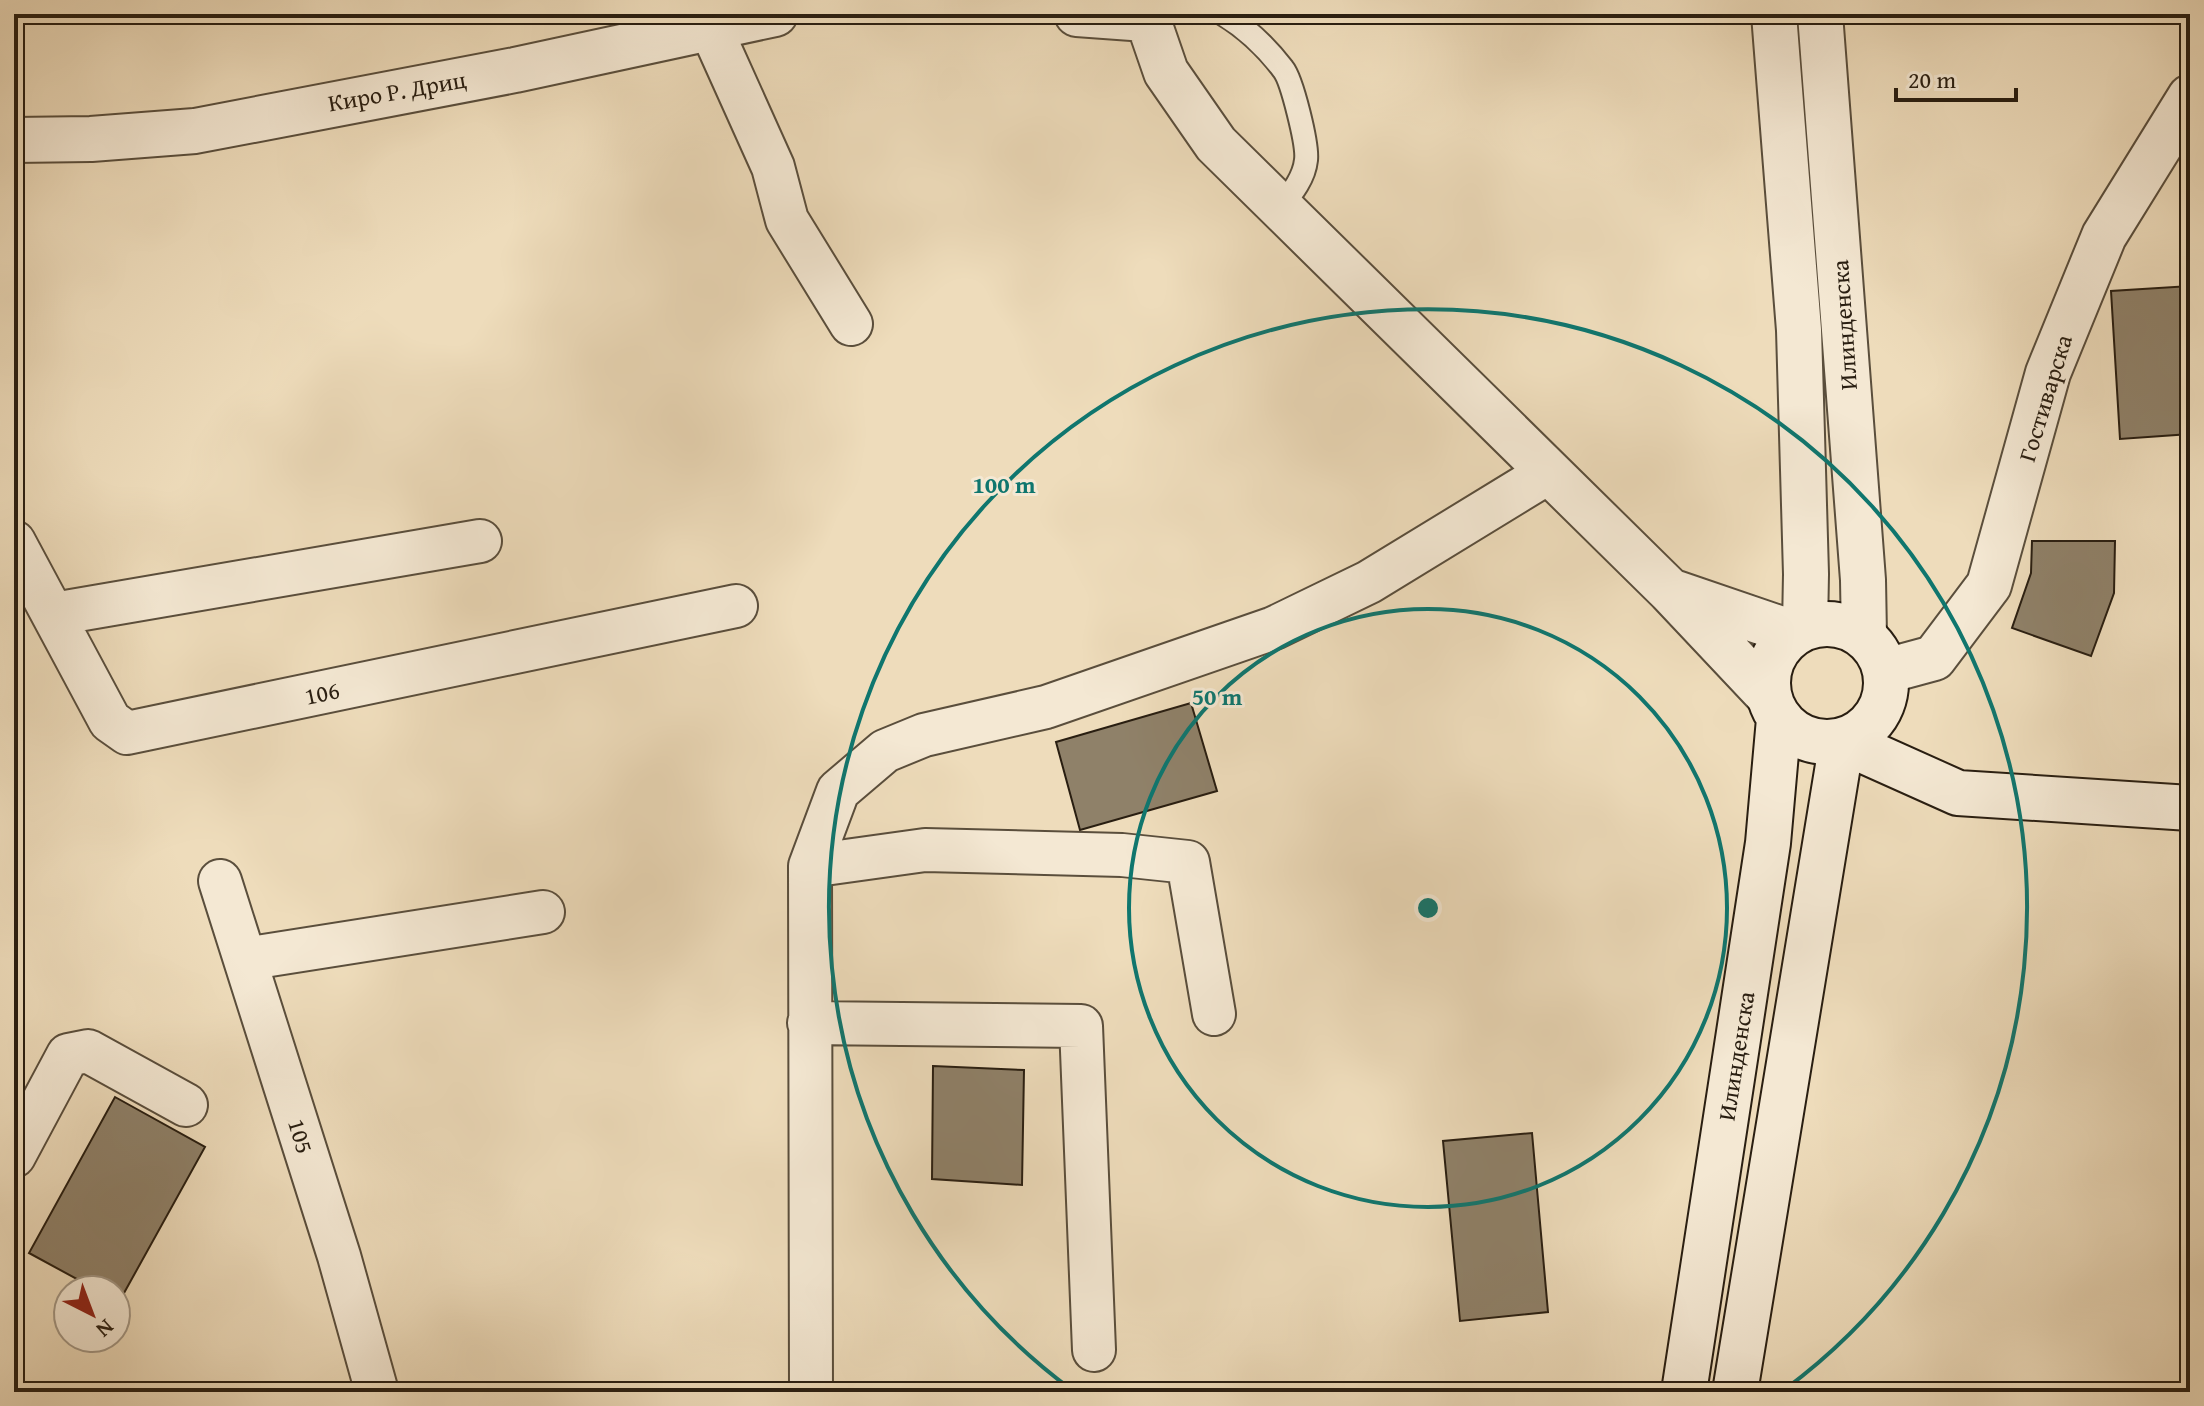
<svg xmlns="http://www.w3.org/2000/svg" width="2204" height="1406" viewBox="0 0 2204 1406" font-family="'Gentium Book Plus',serif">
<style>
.building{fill:#8f8169;stroke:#291e11;stroke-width:2}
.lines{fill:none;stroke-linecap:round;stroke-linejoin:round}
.service-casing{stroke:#5a4e3c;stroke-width:26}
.minor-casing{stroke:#5a4e3c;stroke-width:46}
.tertiary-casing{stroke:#5a4e3c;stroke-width:48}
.secondary-casing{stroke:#291e11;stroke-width:48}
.service{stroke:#f4e8d3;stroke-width:22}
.minor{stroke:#f4e8d3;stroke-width:42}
.tertiary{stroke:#f4e8d3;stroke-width:44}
.secondary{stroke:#f4e8d3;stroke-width:44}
.ring{fill:none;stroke:#0f766e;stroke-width:4}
.labels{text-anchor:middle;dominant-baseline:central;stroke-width:6;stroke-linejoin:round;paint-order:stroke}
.street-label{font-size:24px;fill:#291e11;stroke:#f4e8d3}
.centre{fill:#0f766e;stroke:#f4e8d3;stroke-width:4}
.ring-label{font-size:24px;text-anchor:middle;font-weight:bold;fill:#0f766e;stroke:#f4e8d3;stroke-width:6;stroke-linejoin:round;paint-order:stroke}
</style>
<rect width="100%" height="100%" fill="#eedcbb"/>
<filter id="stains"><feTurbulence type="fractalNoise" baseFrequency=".0025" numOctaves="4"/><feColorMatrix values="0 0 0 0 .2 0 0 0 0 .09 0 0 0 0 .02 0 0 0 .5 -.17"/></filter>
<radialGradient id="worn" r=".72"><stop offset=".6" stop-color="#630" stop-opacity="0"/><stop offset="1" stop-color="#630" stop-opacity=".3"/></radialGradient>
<path class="building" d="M2190 286V434L2120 439 2111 291Z
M2032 541H2115L2114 593 2091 656 2012 628 2031 573Z
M1191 703 1217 791 1080 830 1056 742Z
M933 1066 1024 1070 1022 1185 932 1179Z
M115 1097 205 1147 119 1302 116 1300V1290H97L29 1253Z
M1532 1133 1548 1312 1460 1321 1443 1141Z"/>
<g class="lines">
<g class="service-casing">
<path id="service" d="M1223 14C1246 28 1267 48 1283 69 1292 80 1308 145 1306 160 1304 179 1291 194 1279 209"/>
</g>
<g class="minor-casing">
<path id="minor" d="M710 27 773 167 787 220 851 324
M14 542 110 721 127 733 736 606
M54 614 480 541
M810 866 925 850 1122 855 1188 862 1214 1014
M220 881 339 1256 377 1392
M245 959 543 912
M809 1023 1081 1026 1094 1350
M14 1156 68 1055 88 1051 186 1105
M811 1392 810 866 838 791 885 751 924 735 1046 707 1274 628 1369 582 1549 472"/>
</g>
<g class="tertiary-casing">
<path id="tertiary" d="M1077 14 1146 19
M1146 14 1166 72 1216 144 1670 591 1767 694
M1774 14 1799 330 1806 574 1805 627
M1820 14 1863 580 1864 636
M14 140 91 139 195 131 515 70 775 14
M1676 593 1793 633
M1886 671 1934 658 1989 585 2048 373 2104 236 2190 97"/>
</g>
<g class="secondary-casing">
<path id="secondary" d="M1768 683a59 59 0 1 1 118 0a59 59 0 1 1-118 0Z
M1842 741 1958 793 2190 808
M1684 1392 1768 843 1779 719
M1735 1392 1842 741"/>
</g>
<use href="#service" class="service"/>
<use href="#minor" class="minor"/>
<use href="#tertiary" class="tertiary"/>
<use href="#secondary" class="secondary"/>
</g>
<g class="ring">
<circle cx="1428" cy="908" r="299"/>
<path d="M1072 1390A599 599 0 1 1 1784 1390"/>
</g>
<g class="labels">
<g class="street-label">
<text transform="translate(397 91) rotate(-10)">Киро Р. Дриц</text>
<text transform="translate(1844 325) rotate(-94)">Илинденска</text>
<text transform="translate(2045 398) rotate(-73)">Гостиварска</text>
<text transform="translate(322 693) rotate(-12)">106</text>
<text transform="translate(1736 1056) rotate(-81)">Илинденска</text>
<text transform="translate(301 1136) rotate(73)">105</text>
</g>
</g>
<circle cx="1428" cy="908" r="12" class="centre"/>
<g class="ring-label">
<text x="1004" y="493">100 m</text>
<text x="1217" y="705">50 m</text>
</g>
<rect width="2204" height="1406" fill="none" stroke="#eedcbb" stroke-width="48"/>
<rect x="16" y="16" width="2172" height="1374" fill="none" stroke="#291e11" stroke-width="4"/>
<rect x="24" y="24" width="2156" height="1358" fill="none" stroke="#291e11" stroke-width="2"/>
<g transform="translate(92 1314) rotate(138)"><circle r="38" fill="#f4e8d3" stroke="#a39785" stroke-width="2"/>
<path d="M0-6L14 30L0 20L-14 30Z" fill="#8f2418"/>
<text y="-12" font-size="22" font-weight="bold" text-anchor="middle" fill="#291e11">N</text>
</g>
<path d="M1896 88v12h120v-12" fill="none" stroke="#291e11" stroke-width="4"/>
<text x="1908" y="88" font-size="24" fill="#291e11" stroke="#f4e8d3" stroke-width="6" paint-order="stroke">20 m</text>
<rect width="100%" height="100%" filter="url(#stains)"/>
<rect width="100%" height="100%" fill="url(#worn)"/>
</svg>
